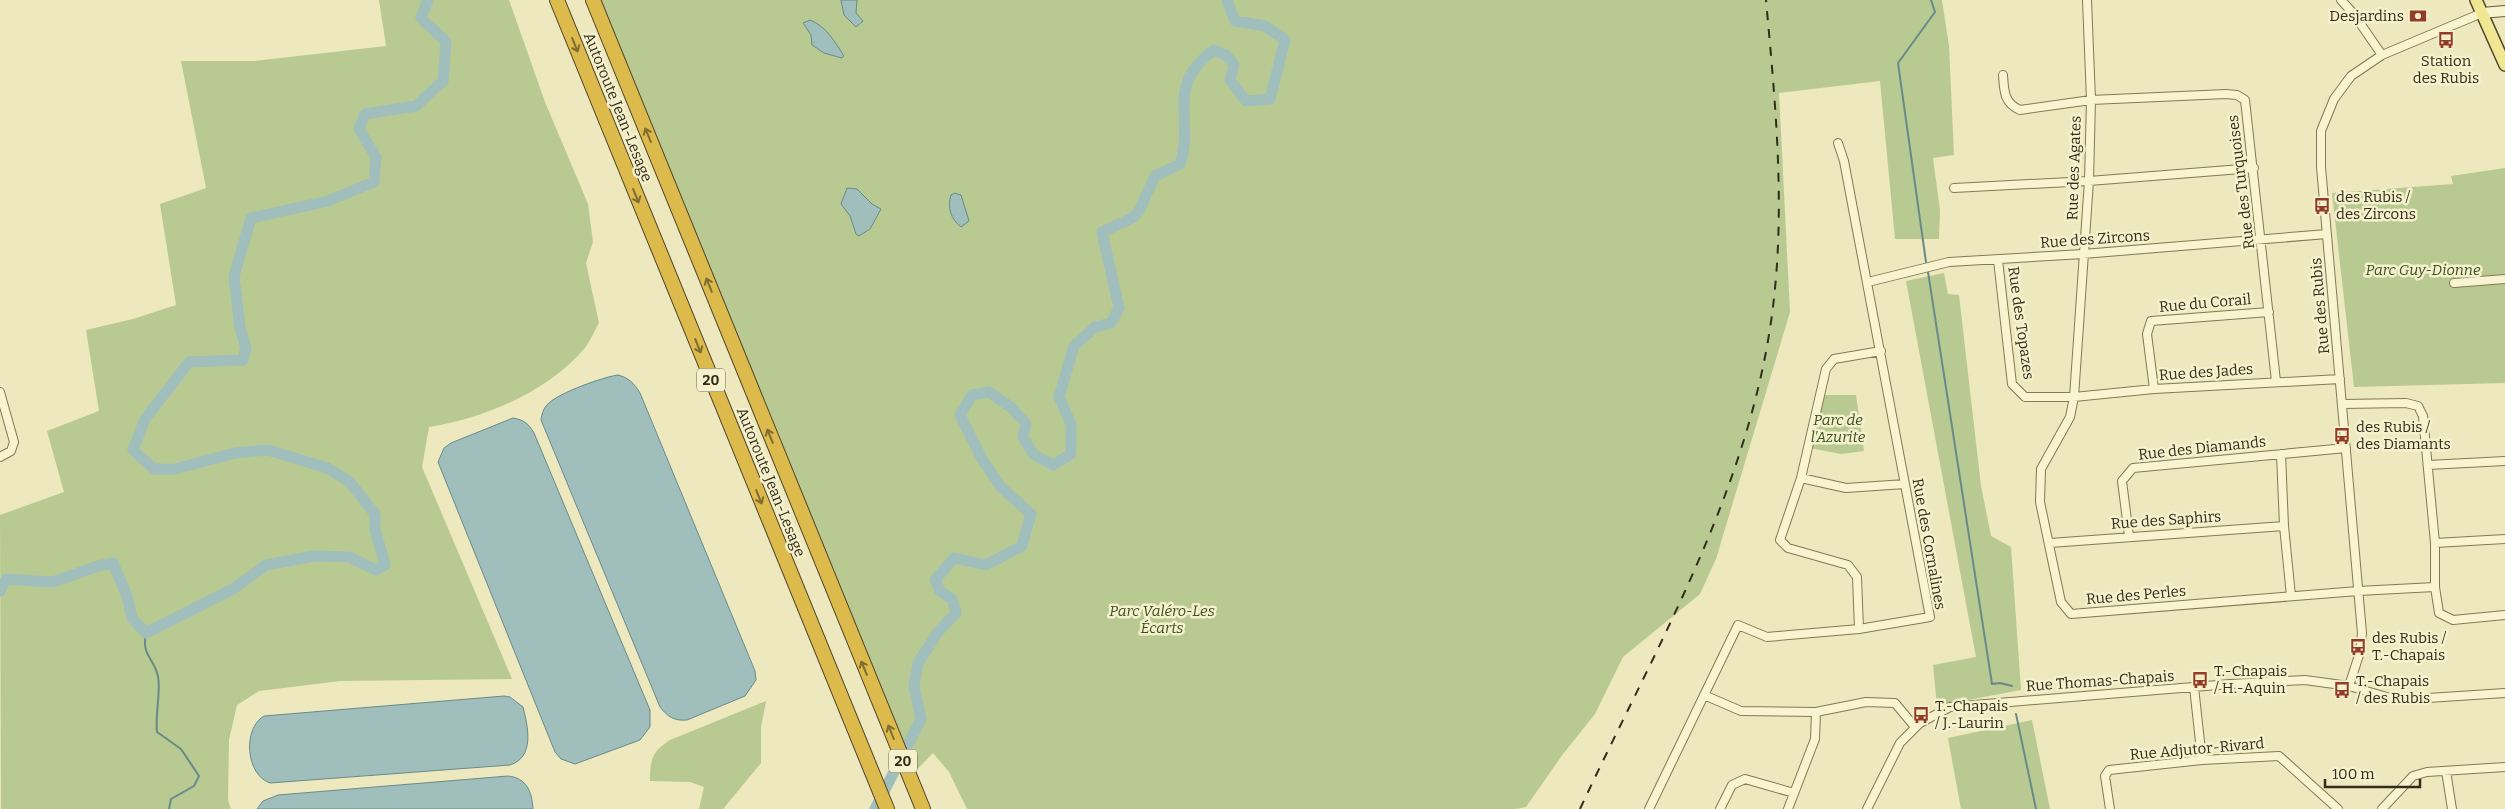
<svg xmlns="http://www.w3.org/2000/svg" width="2505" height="809" viewBox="0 0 2505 809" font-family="Bitter,serif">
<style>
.green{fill:#b8ca91}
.water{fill:#a0bebb;stroke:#688b89}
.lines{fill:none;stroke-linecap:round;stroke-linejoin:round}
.stream{stroke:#688b89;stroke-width:2}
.river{stroke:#a0bebb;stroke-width:11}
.street-casing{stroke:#847856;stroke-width:10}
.secondary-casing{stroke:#66583a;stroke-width:12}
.primary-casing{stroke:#51452b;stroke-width:14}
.highway-casing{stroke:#51452b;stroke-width:16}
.street{stroke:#f8f4cf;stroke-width:8}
.secondary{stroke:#f8f4cf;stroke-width:10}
.primary{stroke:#f1e793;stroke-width:11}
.highway{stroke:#ddba4c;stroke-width:14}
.rail{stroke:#332c1b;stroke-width:2;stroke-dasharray:9 9;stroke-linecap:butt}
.oneway{stroke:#7f6c31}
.labels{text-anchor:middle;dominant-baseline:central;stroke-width:5;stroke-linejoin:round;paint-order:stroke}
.shield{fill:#f4f1cc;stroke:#6d6750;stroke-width:1}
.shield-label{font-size:14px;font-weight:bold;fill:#332c1b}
.poi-label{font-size:15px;fill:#332c1b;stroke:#f4f1cc;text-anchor:start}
.street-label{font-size:15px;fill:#332c1b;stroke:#f4f1cc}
.park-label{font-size:15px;font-style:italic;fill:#3b5022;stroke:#f4f1cc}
</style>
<rect width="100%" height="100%" fill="#ede8bd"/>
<path class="green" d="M379 0H509L545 102 588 204 593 242 586 263 599 323C594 331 590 342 584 349 546 393 484 418 429 427L422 467 512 679 340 681 259 691 237 705 229 740 228 800 231 809H1L0 515 64 492 47 431 99 411 86 330 133 319 176 305 160 204 206 188 181 61H254L386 46Z
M593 0H1942L1949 46 1954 155 1933 158 1940 210 1939 239H1895L1880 81 1779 93 1790 312 1716 559 1700 594 1623 657 1595 714 1563 754 1526 807 1516 809H967L949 772 933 753 910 777Z
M2505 168V383L2354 387 2332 193 2453 184 2451 176Z
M1944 273 1948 294 1959 295 1981 486 1991 536 2011 547 2021 690 1937 706 1933 665 1976 657 1906 281Z
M1823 395H1856L1864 451 1841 454 1810 448Z
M766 701 761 728V763L723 809H699L704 787 690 782 650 781C650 759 652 752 670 740Z
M2032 720 2050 809H1961L1948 738Z"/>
<path class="water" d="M841 0H857L856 13 863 21 856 27 844 15Z
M810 20C826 26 835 42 844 56L842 58 824 53 812 45 811 35 803 23Z
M847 188 857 189 872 204 881 209 870 229 859 236 856 234 850 216 841 204Z
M955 193 961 195 969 221 961 227C951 219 947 208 951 195Z
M618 375C629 378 634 383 640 393L755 671 756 680 745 696 687 720C674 721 668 717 660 707L541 420C542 414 543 408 549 403 559 393 603 377 618 375Z
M513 418C524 420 528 423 534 433L650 710V727L640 740 575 764 561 759 555 752 438 462 444 448 451 443Z
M504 696 510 697 523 707C528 727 535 757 510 765L270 783C246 775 242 729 264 716Z
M508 776C527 778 532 792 533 809H257L263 801 278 795Z"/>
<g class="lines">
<path class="stream" d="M1926 262 1898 63 1935 12 1931 0
M1928 272 1992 684 2000 683 2012 686
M146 633C141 657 155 658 158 677 161 689 155 716 157 732L181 749 199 776 194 786 171 799 169 809
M2016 714 2036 809"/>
<path class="river" d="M0 591 6 579 53 582 98 566 113 563 127 596 132 618 146 633 233 589 266 565 314 556 349 557 376 570 385 565 375 529V514L350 482 327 468 268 450 235 453 175 469H154L133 450 145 419 189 362 243 360 246 348 240 328 234 276 251 218 328 201 374 182 376 157 359 129 365 114 416 106 443 81 446 42 421 18 428 0
M875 809 921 719 914 686 918 663 938 632 956 613 952 599 940 591 935 580 954 558 986 565 1022 546 1031 514 1001 487 982 459 960 415 972 395 989 392 1012 408 1026 424 1023 437 1033 454 1053 465 1071 454V424L1059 397 1074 346 1095 327 1111 323 1119 308 1102 232 1132 218 1139 211 1155 176 1180 164C1195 118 1164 86 1214 50L1226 55 1234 65 1230 80 1246 101 1270 99 1285 40 1265 26 1235 21 1227 0"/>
<g class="street-casing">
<path id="street" d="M2087 0 2091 100 2089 181 2074 397 2070 417 2041 469 2040 502 2061 602 2071 614 2358 591 2435 587
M2341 0 2353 13 2382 55
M2003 75C2004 91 2004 103 2020 110L2091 100 2226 94 2237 95 2245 100 2276 381
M1954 188 2089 181 2254 168
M1998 260 2012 384 2025 397H2074L2154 389 2340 379
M1868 282 1949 262 2083 254 2327 234
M2454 283 2505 279
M2154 389 2147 334 2151 321 2269 312
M0 392 14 442 11 451 0 457
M2342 404 2406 403 2418 406 2423 416 2435 543V587L2439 613 2453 620 2505 615
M2281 454 2284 526 2291 596
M2428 465 2505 461
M1801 478 1846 488 1905 484
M2129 536 2122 481 2133 468 2346 448
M2050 543 2284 526
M2435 543 2505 539
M1859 629 1857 577 1848 565 1788 548 1780 540 1801 478 1826 369 1834 359 1881 351
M2349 686 2360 652 2362 633 2321 167V131L2334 99 2351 76 2382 55 2482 13
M2194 687 2202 760
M1704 695 1741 711 1816 712 1866 702 1895 703 1915 727
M2446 771 2452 809
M1649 809 1738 625 1767 637 1859 629 1930 617 1844 161 1838 143
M1720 809 1732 785 1745 779 1794 793
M1788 809 1815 739 1816 712
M1867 809 1900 743 1920 723 1950 707 2230 684 2305 680 2349 686 2397 700 2505 693
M2110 809 2105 776 2109 770 2202 760 2279 756 2338 809
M2382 809 2413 776 2427 772 2505 767"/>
</g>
<g class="secondary-casing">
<path id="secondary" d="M2482 13 2505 11"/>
</g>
<g class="primary-casing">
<path id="primary" d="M2476 0 2505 65"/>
</g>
<g class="highway-casing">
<path id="highway" d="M557 0 887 809
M593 0 923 809"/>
</g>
<use href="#street" class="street"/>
<use href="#secondary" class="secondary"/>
<use href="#primary" class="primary"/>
<use href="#highway" class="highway"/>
<path class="rail" d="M1580 809C1657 644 1754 483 1774 298 1785 199 1775 99 1766 0"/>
</g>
<defs><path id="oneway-shaft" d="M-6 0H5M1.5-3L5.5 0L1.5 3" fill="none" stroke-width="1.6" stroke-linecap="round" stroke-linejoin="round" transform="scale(1.25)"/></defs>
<g class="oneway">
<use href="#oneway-shaft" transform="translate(575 45) rotate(68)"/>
<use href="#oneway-shaft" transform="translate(648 135) rotate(-112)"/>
<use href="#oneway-shaft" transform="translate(636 196) rotate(68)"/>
<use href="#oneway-shaft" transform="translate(709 285) rotate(-112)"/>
<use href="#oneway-shaft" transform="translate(698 346) rotate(68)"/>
<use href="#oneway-shaft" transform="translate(770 436) rotate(-112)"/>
<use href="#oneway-shaft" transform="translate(759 497) rotate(68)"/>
<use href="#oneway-shaft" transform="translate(864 668) rotate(-113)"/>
<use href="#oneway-shaft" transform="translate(891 732) rotate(-112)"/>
</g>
<defs>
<g id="bank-bare" transform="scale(1.35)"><path d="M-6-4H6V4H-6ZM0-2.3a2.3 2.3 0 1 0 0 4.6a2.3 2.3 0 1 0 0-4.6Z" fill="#923c27" stroke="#f4f1cc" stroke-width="2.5" paint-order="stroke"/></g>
<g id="bus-bare" transform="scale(1.35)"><path d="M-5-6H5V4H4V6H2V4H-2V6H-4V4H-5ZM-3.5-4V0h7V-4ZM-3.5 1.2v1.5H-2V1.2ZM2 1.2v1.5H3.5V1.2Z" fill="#923c27" stroke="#f4f1cc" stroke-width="2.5" paint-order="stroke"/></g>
</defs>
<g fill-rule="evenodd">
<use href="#bank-bare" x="2418" y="16"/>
<use href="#bus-bare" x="2446" y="40"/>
<use href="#bus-bare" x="2322" y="206"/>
<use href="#bus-bare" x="2342" y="436"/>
<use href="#bus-bare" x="2358" y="647"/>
<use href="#bus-bare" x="2200" y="680"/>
<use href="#bus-bare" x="2342" y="690"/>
<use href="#bus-bare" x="1921" y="715"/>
</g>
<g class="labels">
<g class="shield">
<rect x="697" y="368.5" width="28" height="23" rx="4"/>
<rect x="889" y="749.5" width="28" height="23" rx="4"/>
</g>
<g class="shield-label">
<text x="711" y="380">20</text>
<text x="903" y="761">20</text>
</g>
<g class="poi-label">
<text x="2404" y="16" text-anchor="end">Desjardins</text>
<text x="2446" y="61" text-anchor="middle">Station<tspan x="2446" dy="17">des Rubis</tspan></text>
<text x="2336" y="197">des Rubis /<tspan x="2336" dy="17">des Zircons</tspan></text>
<text x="2356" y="427">des Rubis /<tspan x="2356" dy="17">des Diamants</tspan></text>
<text x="2372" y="638">des Rubis /<tspan x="2372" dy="17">T.-Chapais</tspan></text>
<text x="2214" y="671">T.-Chapais<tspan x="2214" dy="17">/ H.-Aquin</tspan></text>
<text x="2356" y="681">T.-Chapais<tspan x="2356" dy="17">/ des Rubis</tspan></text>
<text x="1935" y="706">T.-Chapais<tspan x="1935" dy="17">/ J.-Laurin</tspan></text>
</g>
<g class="street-label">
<text transform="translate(618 107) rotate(68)">Autoroute Jean-Lesage</text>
<text transform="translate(2074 168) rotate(-88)">Rue des Agates</text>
<text transform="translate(2241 182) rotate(-97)">Rue des Turquoises</text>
<text transform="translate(2095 239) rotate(-4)">Rue des Zircons</text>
<text transform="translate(2205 303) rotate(-5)">Rue du Corail</text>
<text transform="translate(2320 306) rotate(-95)">Rue des Rubis</text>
<text transform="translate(2021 323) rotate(82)">Rue des Topazes</text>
<text transform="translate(2206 372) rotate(-4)">Rue des Jades</text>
<text transform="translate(2202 448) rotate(-6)">Rue des Diamands</text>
<text transform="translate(771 482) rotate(68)">Autoroute Jean-Lesage</text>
<text transform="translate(2166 520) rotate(-4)">Rue des Saphirs</text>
<text transform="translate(1929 544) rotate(80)">Rue des Cornalines</text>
<text transform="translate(2136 595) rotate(-5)">Rue des Perles</text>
<text transform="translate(2100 681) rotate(-4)">Rue Thomas-Chapais</text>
<text transform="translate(2197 749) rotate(-5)">Rue Adjutor-Rivard</text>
</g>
<g class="park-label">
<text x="2423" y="270">Parc Guy-Dionne</text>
<text x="1838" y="420">Parc de<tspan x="1838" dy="17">l'Azurite</tspan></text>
<text x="1162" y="611">Parc Valéro-Les<tspan x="1162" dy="17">Écarts</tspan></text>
</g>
</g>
<path d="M2325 779v8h95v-8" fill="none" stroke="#332c1b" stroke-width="2.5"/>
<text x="2332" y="779" font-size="15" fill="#332c1b" stroke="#f4f1cc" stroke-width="4" paint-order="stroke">100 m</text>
</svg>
